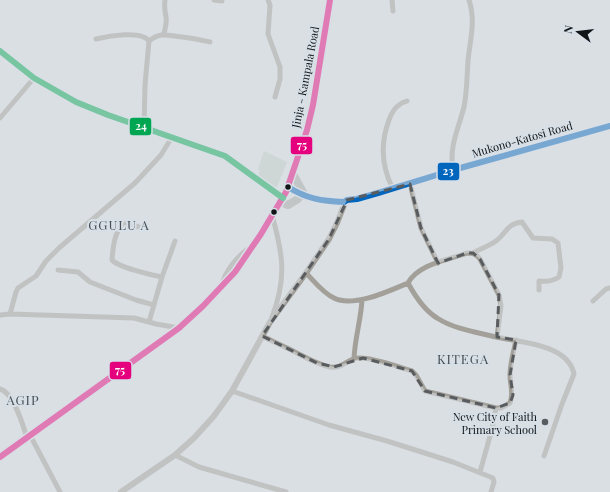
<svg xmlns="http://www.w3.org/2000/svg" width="610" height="492" viewBox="0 0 610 492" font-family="'Playfair Display',serif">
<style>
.grass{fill:#c2cdc6}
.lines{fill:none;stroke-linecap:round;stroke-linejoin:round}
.minor{stroke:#a3a099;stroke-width:5}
.tertiary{stroke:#a3a099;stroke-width:6}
.secondary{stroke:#a19f99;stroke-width:7}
.trunk{stroke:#a5a6a0;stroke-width:8}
.bus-1-casing{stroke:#d7dfe7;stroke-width:9}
.bus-2-casing{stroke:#d7dfe7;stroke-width:9}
.bus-3-casing{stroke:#d7dfe7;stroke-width:9}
.bus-1{stroke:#e5007d;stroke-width:6}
.bus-2{stroke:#00a651;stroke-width:6}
.bus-3{stroke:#0065bd;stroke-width:6}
.marked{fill:none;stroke:#585c5f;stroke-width:3;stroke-dasharray:8 5;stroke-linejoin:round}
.bus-dot{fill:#121517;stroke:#d7dfe7;stroke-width:1.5}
.poi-dot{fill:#585c5f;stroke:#d7dfe7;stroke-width:1.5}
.labels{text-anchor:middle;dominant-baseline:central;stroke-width:4;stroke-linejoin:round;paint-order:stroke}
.street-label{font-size:11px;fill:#121517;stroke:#d7dfe7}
.poi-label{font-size:11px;fill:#121517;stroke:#d7dfe7;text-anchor:end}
.quarter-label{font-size:13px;letter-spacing:1px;fill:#484f55;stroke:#d7dfe7}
.line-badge{stroke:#d7dfe7;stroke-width:1.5}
.badge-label{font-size:11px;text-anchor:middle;font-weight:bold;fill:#fff}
</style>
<rect width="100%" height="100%" fill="#dadfe4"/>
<path class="grass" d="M264 151 287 162 277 187 273 192H269L257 180 260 170 258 169Z"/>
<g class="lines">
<path class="minor" d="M214 0 222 1
M268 0 270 5 268 34 280 67V79L275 97
M392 0 393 11
M164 34C165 29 167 23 166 17 165 10 164 8 165 0
M96 39C108 36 142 30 149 41L145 85 144 128
M149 41C162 31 168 36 182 37 192 38 200 40 210 42
M0 51 34 78 76 102 108 115 225 156 283 198
M0 118 34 78
M453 170C449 146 458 130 464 107 467 92 467 76 468 61 470 40 476 21 469 0
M410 184 421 228 438 263
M393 189C381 166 380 144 389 120 391 114 393 109 399 105 401 103 404 102 407 101
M142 228 126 223C114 229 113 248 112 260 118 267 151 275 162 277L149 322
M473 253C480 249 489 246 496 241 507 233 506 224 522 222L533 238 552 239 558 243 561 268 559 277C553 281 546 282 539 281V290
M58 270 78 272 90 282 136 300 154 305
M306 273C314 281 323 293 334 298 353 308 389 291 408 283 415 296 424 310 437 318 454 329 476 332 496 337 519 342 568 344 574 374L562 404 544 456
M162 277 175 241
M408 283C418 264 448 260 467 253 474 253 476 254 480 259L499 295 501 306 497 337
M222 285C225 271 237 257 249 248
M593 301 606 289 610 288
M10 314 16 292 18 288 36 276 46 261 59 248 135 183 161 155 172 137
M0 315 10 314 134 318 156 324 179 328
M272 317C287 278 283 254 272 215
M262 336C272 341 283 346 293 351 305 357 316 364 330 367 343 369 348 358 358 358 373 357 398 367 412 371L416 375 425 391 496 408H501L510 403C514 392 510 386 510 375 510 363 514 351 516 340
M354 358C355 338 361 319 362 300
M0 389C14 393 23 425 27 438
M232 391 329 425 387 441 453 462 493 478 494 482 491 492
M30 435 60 492
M175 455 199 467 286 492
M480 472 492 429 496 408"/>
<path class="tertiary" d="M121 492 175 455 194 438 214 416 232 391 270 322 306 273 329 239 337 223 344 205V202"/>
<path class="secondary" d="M288 187C307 199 322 201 344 202L347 200 357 199 378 193 453 170 610 126"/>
<path class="trunk" d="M293 174 305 196
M281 202 288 205 298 199
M0 457 179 328 203 306 235 272 261 234 286 192 307 130 313 105 330 0"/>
<g class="bus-1-casing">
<path id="bus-1" d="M0 457 179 328 203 306 235 272 261 234 286 192 307 130 313 105 330 0"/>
</g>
<g class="bus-2-casing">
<path id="bus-2" d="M0 51 34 78 76 102 108 115 225 156 283 198"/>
</g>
<g class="bus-3-casing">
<path id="bus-3" d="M288 187C307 199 322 201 344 202L347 200 357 199 378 193 453 170 610 126"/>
</g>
<use href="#bus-1" class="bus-1"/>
<use href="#bus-2" class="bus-2"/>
<use href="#bus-3" class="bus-3"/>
</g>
<path d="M0 0H610V492H0ZM410 184 421 228 438 263 467 253H473L480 259 499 295 497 337 516 340 510 375 513 395 510 403 496 408 425 391 412 371 363 358 334 367 317 363 262 336 329 239 347 200Z" fill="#dadfe4" fill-opacity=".55" fill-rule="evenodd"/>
<path class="marked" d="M410 184 421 228 438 263 467 253H473L480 259 499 295 497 337 516 340 510 375 513 395 510 403 496 408 425 391 412 371 363 358 334 367 317 363 262 336 329 239 347 200Z"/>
<g class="bus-dot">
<circle cx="288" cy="187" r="3.5"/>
<circle cx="274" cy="212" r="3.5"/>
</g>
<circle class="poi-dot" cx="545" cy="422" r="4"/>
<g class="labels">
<g class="street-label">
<text transform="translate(305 77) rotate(-79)">Jinja - Kampala Road</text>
<text transform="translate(522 139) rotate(-16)">Mukono-Katosi Road</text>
</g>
<g class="poi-label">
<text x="537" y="416">New City of Faith<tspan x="537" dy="13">Primary School</tspan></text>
</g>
<g class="quarter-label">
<text x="119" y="224">GGULU A</text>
<text x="463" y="358">KITEGA</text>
<text x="23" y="399">AGIP</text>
</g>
</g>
<g class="line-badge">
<rect x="129" y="117" width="23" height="19" rx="4" fill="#00a651"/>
<rect x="290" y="136" width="23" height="19" rx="4" fill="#e5007d"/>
<rect x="437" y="162" width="23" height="19" rx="4" fill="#0065bd"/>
<rect x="109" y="361" width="23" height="19" rx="4" fill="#e5007d"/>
</g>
<g class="badge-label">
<text x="141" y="130">24</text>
<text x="302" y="149">75</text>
<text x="448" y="175">23</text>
<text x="120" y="374">75</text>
</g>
<g transform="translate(578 32) rotate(285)" stroke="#d7dfe7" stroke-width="3" paint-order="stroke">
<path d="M0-3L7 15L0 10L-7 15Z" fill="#121517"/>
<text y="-6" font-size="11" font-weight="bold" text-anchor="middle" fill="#121517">N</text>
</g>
</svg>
